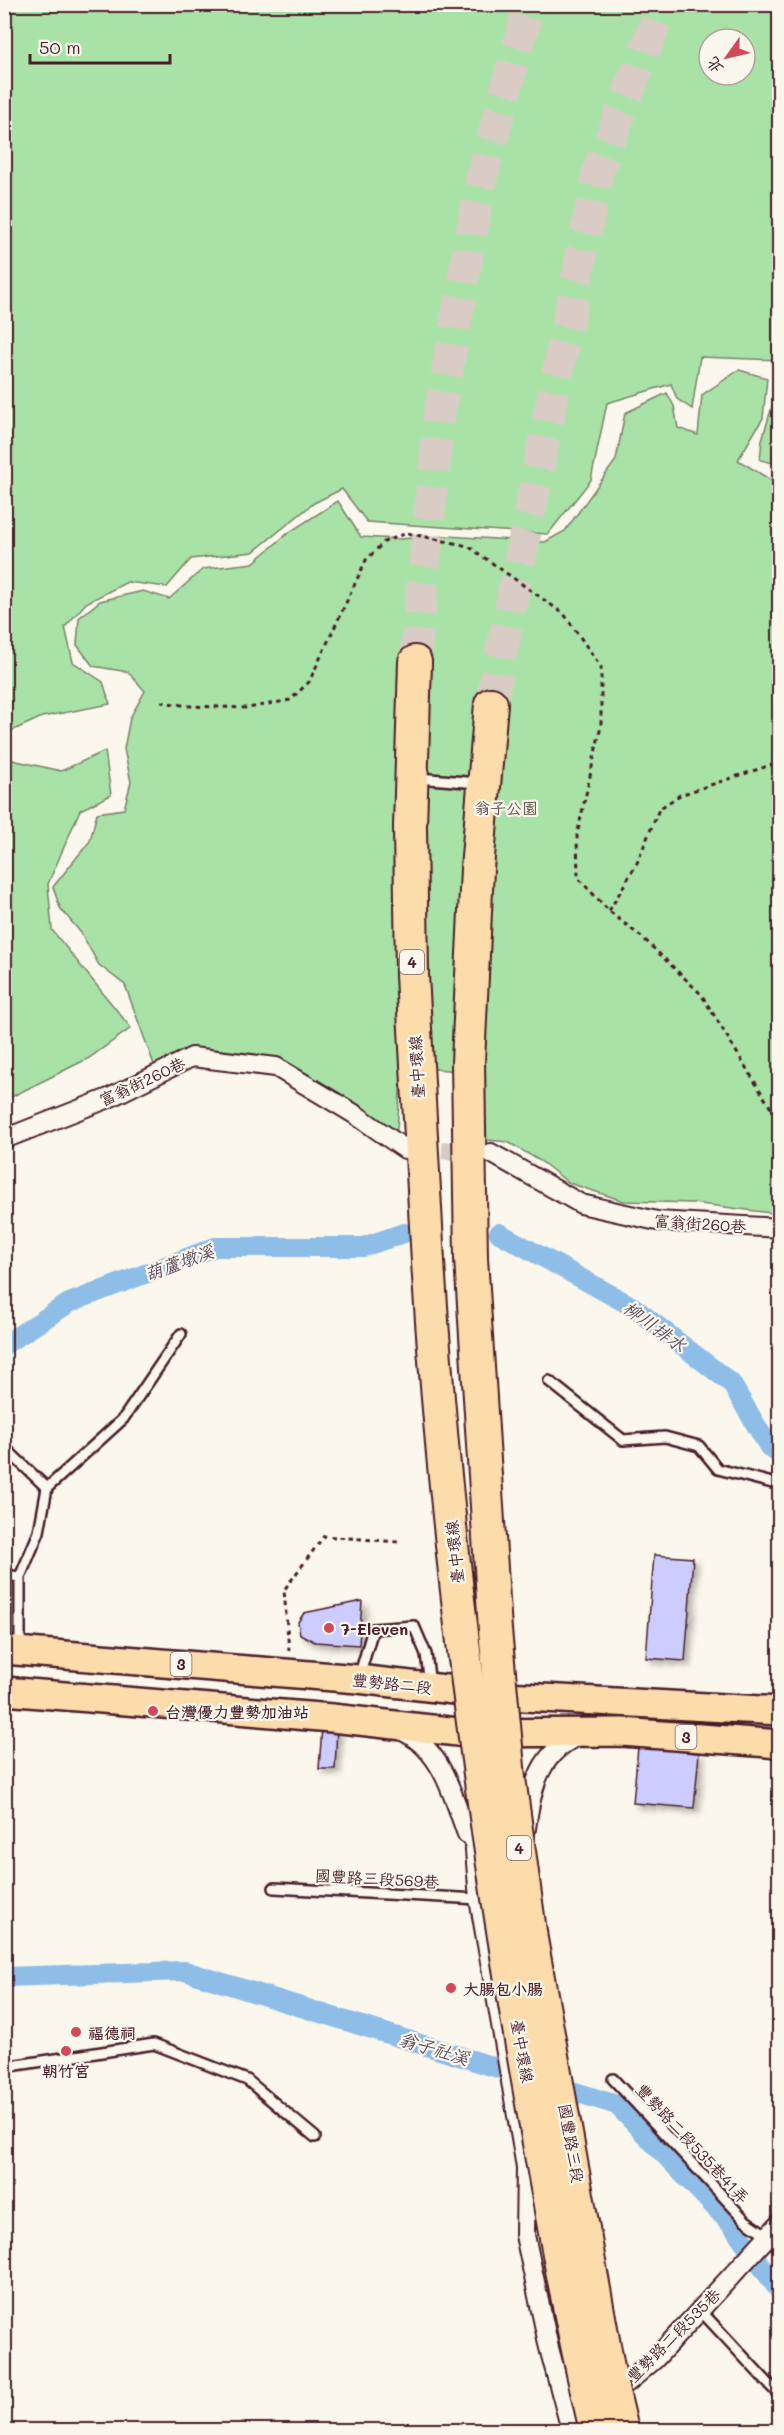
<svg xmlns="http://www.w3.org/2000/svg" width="784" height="2435" viewBox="0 0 784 2435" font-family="Mali,'LXGW WenKai TC',sans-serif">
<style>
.green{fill:#a9e2a7;stroke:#7a8069;stroke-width:1.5;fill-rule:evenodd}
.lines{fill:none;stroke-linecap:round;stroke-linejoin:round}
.canal{stroke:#8ebde8;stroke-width:20}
.building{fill:#ccf;stroke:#4a1f2b;stroke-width:1.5;filter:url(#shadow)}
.minor-tunnel{stroke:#d8ccc5;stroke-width:18;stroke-dasharray:18 9;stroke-linecap:butt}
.motorway-tunnel{stroke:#d8ccc5;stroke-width:32;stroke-dasharray:32 16;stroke-linecap:butt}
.service-casing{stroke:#4a1f2b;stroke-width:14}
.minor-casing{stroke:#4a1f2b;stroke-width:22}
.primary-casing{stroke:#4a1f2b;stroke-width:32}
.motorway-casing{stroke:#4a1f2b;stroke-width:36}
.path{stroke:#4a1f2b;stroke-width:3;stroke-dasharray:4.5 4.5;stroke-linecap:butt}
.service{stroke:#fbf7ec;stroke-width:9}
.minor{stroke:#fbf7ec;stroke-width:18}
.primary{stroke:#fddcac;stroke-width:27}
.motorway{stroke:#fddcac;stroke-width:32}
.motorway-bridge-casing{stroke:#4a1f2b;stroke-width:36;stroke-linecap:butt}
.motorway-bridge{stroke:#fddcac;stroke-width:32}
.poi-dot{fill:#d1495b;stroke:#fbf7ec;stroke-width:2}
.labels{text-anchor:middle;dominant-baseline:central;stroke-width:4.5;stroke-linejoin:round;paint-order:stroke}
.shield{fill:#fbf7ec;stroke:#7f6065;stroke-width:1.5}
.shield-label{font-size:15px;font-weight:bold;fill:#4a1f2b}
.park-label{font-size:16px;fill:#62504a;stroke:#fbf7ec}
.street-label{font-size:16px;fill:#4a1f2b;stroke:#fbf7ec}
.poi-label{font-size:16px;font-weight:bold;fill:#4a1f2b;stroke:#fbf7ec;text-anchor:start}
.water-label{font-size:18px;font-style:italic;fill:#5e4e64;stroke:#fbf7ec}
</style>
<defs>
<filter id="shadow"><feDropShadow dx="5" dy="5" stdDeviation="3" flood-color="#0004"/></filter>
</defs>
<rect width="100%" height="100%" fill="#fbf7ec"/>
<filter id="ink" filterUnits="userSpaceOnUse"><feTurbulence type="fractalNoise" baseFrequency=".0167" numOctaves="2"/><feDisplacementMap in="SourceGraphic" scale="12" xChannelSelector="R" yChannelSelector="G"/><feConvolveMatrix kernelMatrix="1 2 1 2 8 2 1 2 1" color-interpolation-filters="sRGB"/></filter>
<g filter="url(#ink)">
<path class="green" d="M4 5H779V360L700 357 692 409 677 399 671 384 607 403 591 480 548 534 367 522 342 489 314 503 253 552 191 559 167 587 127 582 86 603 65 627 73 662 103 682 110 704 42 717 5 734ZM709 39H745V75H709Z
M739 370 767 378 763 418 738 460 779 485V1214L693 1203 624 1201 569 1183 542 1162 508 1142 476 1139 480 1073 402 1066 396 1141 379 1131 355 1103 288 1063 214 1050 184 1052 156 1070 125 985 99 965 81 933 60 908 53 887 90 841 97 813 124 809 131 782 124 749 130 718 145 691 128 672 93 666 77 645 79 618 100 601 143 591 169 599 203 569 253 563 288 533 338 501 361 537 398 539 446 536 545 542 565 531 616 460 625 413 667 393 674 406 678 428 698 435 702 395Z
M779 383V464L760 460 762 440Z
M105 751 111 795 80 810 48 884 52 930 131 1028 89 1058 5 1100 4 836 12 760 61 771Z"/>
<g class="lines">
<path class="canal" d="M499 1233 633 1307 731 1383 769 1447 780 1455
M4 1345 69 1303 215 1247H363L404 1233
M4 1977 185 1971 617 2105 732 2225 780 2292"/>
</g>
<path class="building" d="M654 1555 693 1558 685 1661 646 1658Z
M362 1601 359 1645 315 1642 300 1634 298 1622 304 1613Z
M322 1727H337L335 1769H319Z
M638 1747 699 1753 694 1808 633 1803Z"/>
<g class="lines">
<path class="minor-tunnel" d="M415 1149 477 1152"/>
<path class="motorway-tunnel" d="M415 662 439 417 481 179 530 4
M491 704 599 168 663 4"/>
<g class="service-casing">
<path id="service" d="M418 778 478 783
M549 1381 623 1440 665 1437 699 1446 718 1469 780 1485
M4 1447 47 1488
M4 1575 20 1577
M20 1647V1577L39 1532 47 1488 123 1419 181 1334
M359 1677 373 1629 414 1626 426 1654 430 1684
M274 1888 479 1899
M4 2067 154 2044 247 2080 315 2137
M613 2079 746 2221 768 2236 780 2249
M700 2310 780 2396"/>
</g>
<g class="minor-casing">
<path id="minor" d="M4 1139 109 1098 192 1057 276 1067 356 1115 405 1149
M491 1153 581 1204 657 1221 780 1228
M398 1729C442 1747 452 1794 467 1834
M472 1814 479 1899 526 2167 525 2235 549 2348 571 2430
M526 1829C531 1789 539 1749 584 1734
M607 2395 617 2391 655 2359 780 2223"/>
</g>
<g class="primary-casing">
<path id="primary" d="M4 1650 358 1679 506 1696 780 1711
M4 1691 332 1718 467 1733 622 1732 780 1744"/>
</g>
<g class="motorway-casing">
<path id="motorway" d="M415 662 410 826 412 975 428 1262
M471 1258 468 1062 477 869 491 704"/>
</g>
<path class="path" d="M161 702 189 706 248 708 290 700 309 682 366 560 384 542 407 533 468 546 564 614 601 667V726L577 835 578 878 609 911 644 939 701 994 780 1123
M609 911 637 863 659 809 680 795 780 762
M289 1651 284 1590 324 1536 398 1542"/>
<use href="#service" class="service"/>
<use href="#minor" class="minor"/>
<use href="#primary" class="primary"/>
<use href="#motorway" class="motorway"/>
<g class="motorway-bridge-casing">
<path id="motorway-bridge" d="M471 1258 495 1630 509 1778 531 1939 611 2384 622 2430
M428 1262C445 1534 480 1806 527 2075 548 2194 568 2313 596 2430"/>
</g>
<use href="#motorway-bridge" class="motorway-bridge"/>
</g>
</g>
<g class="poi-dot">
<circle cx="329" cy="1628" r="6"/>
<circle cx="153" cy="1711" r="6"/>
<circle cx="451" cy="1988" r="6"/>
<circle cx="76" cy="2032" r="6"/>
<circle cx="66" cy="2051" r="6"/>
</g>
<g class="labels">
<g class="shield">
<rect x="400" y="950" width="24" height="24" rx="4.5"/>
<rect x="170.5" y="1652" width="21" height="24" rx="4.5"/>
<rect x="675.5" y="1725" width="21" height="24" rx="4.5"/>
<rect x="507" y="1836" width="24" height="24" rx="4.5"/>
</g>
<g class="shield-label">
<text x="412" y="962">4</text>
<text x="181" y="1664">3</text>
<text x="686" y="1737">3</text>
<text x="519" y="1848">4</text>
</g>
<g class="park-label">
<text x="506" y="807">翁子公園</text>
</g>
<g class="street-label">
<text transform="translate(416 1067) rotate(-93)">臺中環線</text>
<text transform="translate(142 1081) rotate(-25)">富翁街260巷</text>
<text transform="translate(700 1223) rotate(4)">富翁街260巷</text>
<text transform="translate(454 1552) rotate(-96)">臺中環線</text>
<text transform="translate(392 1683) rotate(6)">豐勢路二段</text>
<text transform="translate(377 1878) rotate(3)">國豐路三段569巷</text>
<text transform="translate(523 2051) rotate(80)">臺中環線</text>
<text transform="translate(572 2143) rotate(80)">國豐路三段</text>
<text transform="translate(693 2143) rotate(47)">豐勢路二段535巷41弄</text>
<text transform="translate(673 2335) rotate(-45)">豐勢路二段535巷</text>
</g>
<g class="poi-label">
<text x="341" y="1628">7-Eleven</text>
<text x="165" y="1711">台灣優力豐勢加油站</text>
<text x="463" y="1988">大腸包小腸</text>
<text x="88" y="2032">福德祠</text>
<text x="66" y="2070" text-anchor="middle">朝竹宮</text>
</g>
<g class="water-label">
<text transform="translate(179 1262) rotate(-20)">葫蘆墩溪</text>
<text transform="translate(655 1326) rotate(36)">柳川排水</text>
<text transform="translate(434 2048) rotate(17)">翁子社溪</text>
</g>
</g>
<rect width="784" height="2435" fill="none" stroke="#fbf7ec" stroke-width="24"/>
<rect x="12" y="12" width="760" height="2411" fill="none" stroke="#4a1f2b" stroke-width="2" filter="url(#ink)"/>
<g transform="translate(727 57) rotate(236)"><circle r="28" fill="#fbf7ec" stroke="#b4a19f" stroke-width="1.5"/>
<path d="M0-4.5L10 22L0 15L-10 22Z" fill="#d1495b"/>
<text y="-9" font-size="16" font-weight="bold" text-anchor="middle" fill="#4a1f2b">北</text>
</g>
<path d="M30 54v9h140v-9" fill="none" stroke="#4a1f2b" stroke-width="3"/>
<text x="39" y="54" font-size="18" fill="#4a1f2b" stroke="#fbf7ec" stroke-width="4.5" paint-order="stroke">50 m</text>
</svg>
